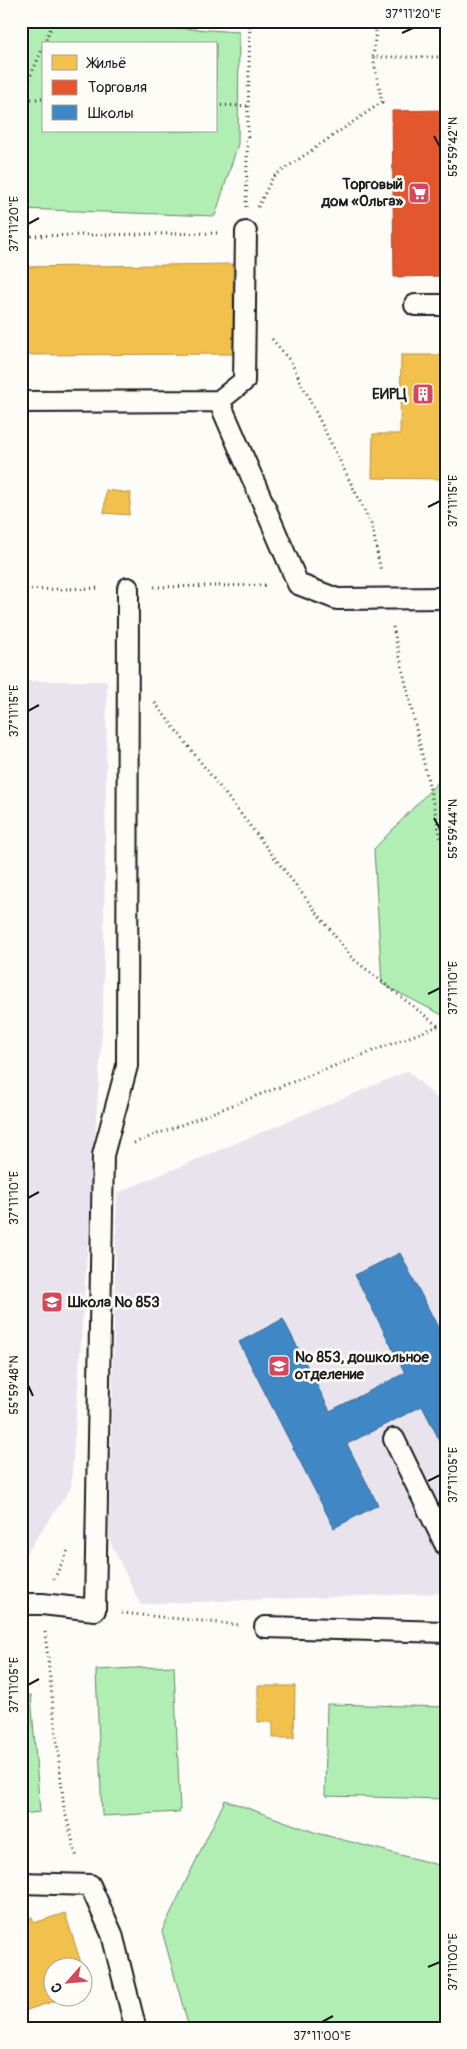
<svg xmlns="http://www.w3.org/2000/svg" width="467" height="2049" viewBox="0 0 467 2049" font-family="Pangolin,sans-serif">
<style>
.built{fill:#e9e3ee}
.green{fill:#b1eeb4;stroke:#668568;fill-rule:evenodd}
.homes{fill:#f2c14e;stroke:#b2903f}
.shops{fill:#e4572e;stroke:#a84529}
.schools{fill:#3f88c5;stroke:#346892}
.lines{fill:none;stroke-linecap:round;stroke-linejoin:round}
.lane-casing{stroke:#1c1c1c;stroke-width:24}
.path{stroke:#1c1c1c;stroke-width:3;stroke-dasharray:1 4;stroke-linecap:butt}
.lane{stroke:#fdfcf7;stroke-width:20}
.ticks{fill:none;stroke:#1c1c1c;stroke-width:2}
.labels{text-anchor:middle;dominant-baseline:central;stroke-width:5;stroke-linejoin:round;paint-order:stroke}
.poi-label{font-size:15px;font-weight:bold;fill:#1c1c1c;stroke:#fdfcf7;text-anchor:end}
.neatline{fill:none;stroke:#1c1c1c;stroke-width:2}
.ticks-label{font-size:12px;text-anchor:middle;fill:#1c1c1c}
</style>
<rect width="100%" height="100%" fill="#fdfcf7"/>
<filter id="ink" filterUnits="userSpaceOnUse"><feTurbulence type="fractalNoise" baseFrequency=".02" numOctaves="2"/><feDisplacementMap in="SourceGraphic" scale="10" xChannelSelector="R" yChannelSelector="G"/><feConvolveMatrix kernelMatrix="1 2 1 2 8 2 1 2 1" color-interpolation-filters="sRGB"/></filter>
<g filter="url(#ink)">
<path class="built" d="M21 681H107L103 1018 71 1488 21 1561Z
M408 1071 446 1107V1593L140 1604 109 1539 117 1193Z"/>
<path class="green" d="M21 21H73L239 32 238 144 215 216 21 209ZM44 44H216V131H44Z
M446 729V1017L382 984 374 849 438 782Z
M174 1666 180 1812 102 1816 96 1670Z
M31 1695 40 1812 21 1814V1696Z
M327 1704 446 1707V1799L325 1796Z
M225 1800 317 1833 446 1867V2028H189L162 1931Z"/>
<path class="homes" d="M233 264V354L21 355V267Z
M401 355H446V479L372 478 373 434H400Z
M106 490 131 493 129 515 104 513Z
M258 1686H295L294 1738H273V1722H258Z
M65 1913 82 1966H52V1996H70L21 2012V1920L32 1917 34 1923Z
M82 1967 90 1990 82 1993Z"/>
<path class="shops" d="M446 110V276L394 277 392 111Z"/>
<path class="schools" d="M400 1253 446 1343V1453L422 1406 347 1444 378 1505 334 1528 239 1342 283 1319 330 1411 405 1373 355 1275Z"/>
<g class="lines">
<g class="lane-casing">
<path id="lane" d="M415 305H446
M219 401 298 584 337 599 446 598
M21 402 219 401 244 381 246 232
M394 1439 446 1546
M21 1604H42L95 1610 103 1155 127 1066 128 588
M265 1627 446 1632
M21 1883 90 1885 112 1934 134 2022 133 2028"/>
</g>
<path class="path" d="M240 21H263
M377 21 373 57H446
M44 44 54 21
M21 98 44 45
M21 99H44
M216 105 248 106
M246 207 250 23
M258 207 273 177 382 102 373 57
M21 236 220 233
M272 339 291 362 372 526 381 572
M154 587 268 585
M21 590 101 588
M393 627 446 860
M155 703 352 958 438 1026
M134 1143 438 1026H446
M54 1579 68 1550
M122 1613 240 1625
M45 1632 64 1808 77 1858"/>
<use href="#lane" class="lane"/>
</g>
</g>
<path class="ticks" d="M402 33 413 28M434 136 440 147M28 224 39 218M428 507 440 501M28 711 39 705M434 818 440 829M428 994 440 988M28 1198 39 1192M28 1385 33 1396M428 1481 440 1475M28 1685 39 1679M428 1967 440 1962M322 2022 333 2016"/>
<defs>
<g id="supermarket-square" transform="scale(1.125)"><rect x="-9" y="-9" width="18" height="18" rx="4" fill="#d1495b" stroke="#fdfcf7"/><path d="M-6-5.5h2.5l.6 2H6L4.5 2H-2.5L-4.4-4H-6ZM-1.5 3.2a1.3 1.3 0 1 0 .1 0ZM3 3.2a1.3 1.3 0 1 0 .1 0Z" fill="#fff"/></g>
<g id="building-square" transform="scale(1.125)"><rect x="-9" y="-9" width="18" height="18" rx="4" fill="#d1495b" stroke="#fdfcf7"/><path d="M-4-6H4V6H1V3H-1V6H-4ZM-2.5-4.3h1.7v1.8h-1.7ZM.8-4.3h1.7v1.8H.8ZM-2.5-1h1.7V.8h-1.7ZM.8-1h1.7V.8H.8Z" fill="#fff"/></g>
<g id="school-square" transform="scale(1.125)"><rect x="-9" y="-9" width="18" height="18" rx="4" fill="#d1495b" stroke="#fdfcf7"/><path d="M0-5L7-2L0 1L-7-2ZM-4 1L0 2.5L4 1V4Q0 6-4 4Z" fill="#fff"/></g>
</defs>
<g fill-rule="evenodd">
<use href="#supermarket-square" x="419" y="193"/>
<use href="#building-square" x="423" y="394"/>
<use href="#school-square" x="52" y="1302"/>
<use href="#school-square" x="279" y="1366"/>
</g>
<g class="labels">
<g class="poi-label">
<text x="403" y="184">Торговый<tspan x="403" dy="17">дом «Ольга»</tspan></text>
<text x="407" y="394">ЕИРЦ</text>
<text x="68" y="1302" text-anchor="start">Школа № 853</text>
<text x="295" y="1357" text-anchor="start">№ 853, дошкольное<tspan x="295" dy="17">отделение</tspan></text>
</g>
</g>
<rect width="467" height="2049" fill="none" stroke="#fdfcf7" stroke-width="55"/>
<rect x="42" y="42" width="175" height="90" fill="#fdfcf7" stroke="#a3a29f"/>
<rect x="52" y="55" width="25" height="15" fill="#f2c14e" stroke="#a3a29f"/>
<text x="88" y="68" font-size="15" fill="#1c1c1c">Жильё</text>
<rect x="52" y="80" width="25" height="15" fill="#e4572e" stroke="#a3a29f"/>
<text x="88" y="92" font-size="15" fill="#1c1c1c">Торговля</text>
<rect x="52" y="105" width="25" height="15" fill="#3f88c5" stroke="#a3a29f"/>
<text x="88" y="118" font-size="15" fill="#1c1c1c">Школы</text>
<g transform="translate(68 1982) rotate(243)"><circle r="24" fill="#fdfcf7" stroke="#a3a29f"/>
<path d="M0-4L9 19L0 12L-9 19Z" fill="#d1495b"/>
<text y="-8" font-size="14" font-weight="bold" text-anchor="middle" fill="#1c1c1c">С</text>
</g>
<rect x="28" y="28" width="412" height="1994" class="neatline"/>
<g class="ticks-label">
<text x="413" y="18">37°11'20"E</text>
<text transform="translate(453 147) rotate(-90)" y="4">55°59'42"N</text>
<text transform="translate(14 224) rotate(-90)" y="4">37°11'20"E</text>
<text transform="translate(453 501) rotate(-90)" y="4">37°11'15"E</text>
<text transform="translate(14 711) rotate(-90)" y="4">37°11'15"E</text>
<text transform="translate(453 829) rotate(-90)" y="4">55°59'44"N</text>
<text transform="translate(453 988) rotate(-90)" y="4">37°11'10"E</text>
<text transform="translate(14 1198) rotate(-90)" y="4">37°11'10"E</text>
<text transform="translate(14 1385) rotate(-90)" y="4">55°59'48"N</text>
<text transform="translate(453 1475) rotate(-90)" y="4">37°11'05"E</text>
<text transform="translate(14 1685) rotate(-90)" y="4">37°11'05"E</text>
<text transform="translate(453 1962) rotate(-90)" y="4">37°11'00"E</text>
<text x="322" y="2040">37°11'00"E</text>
</g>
</svg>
